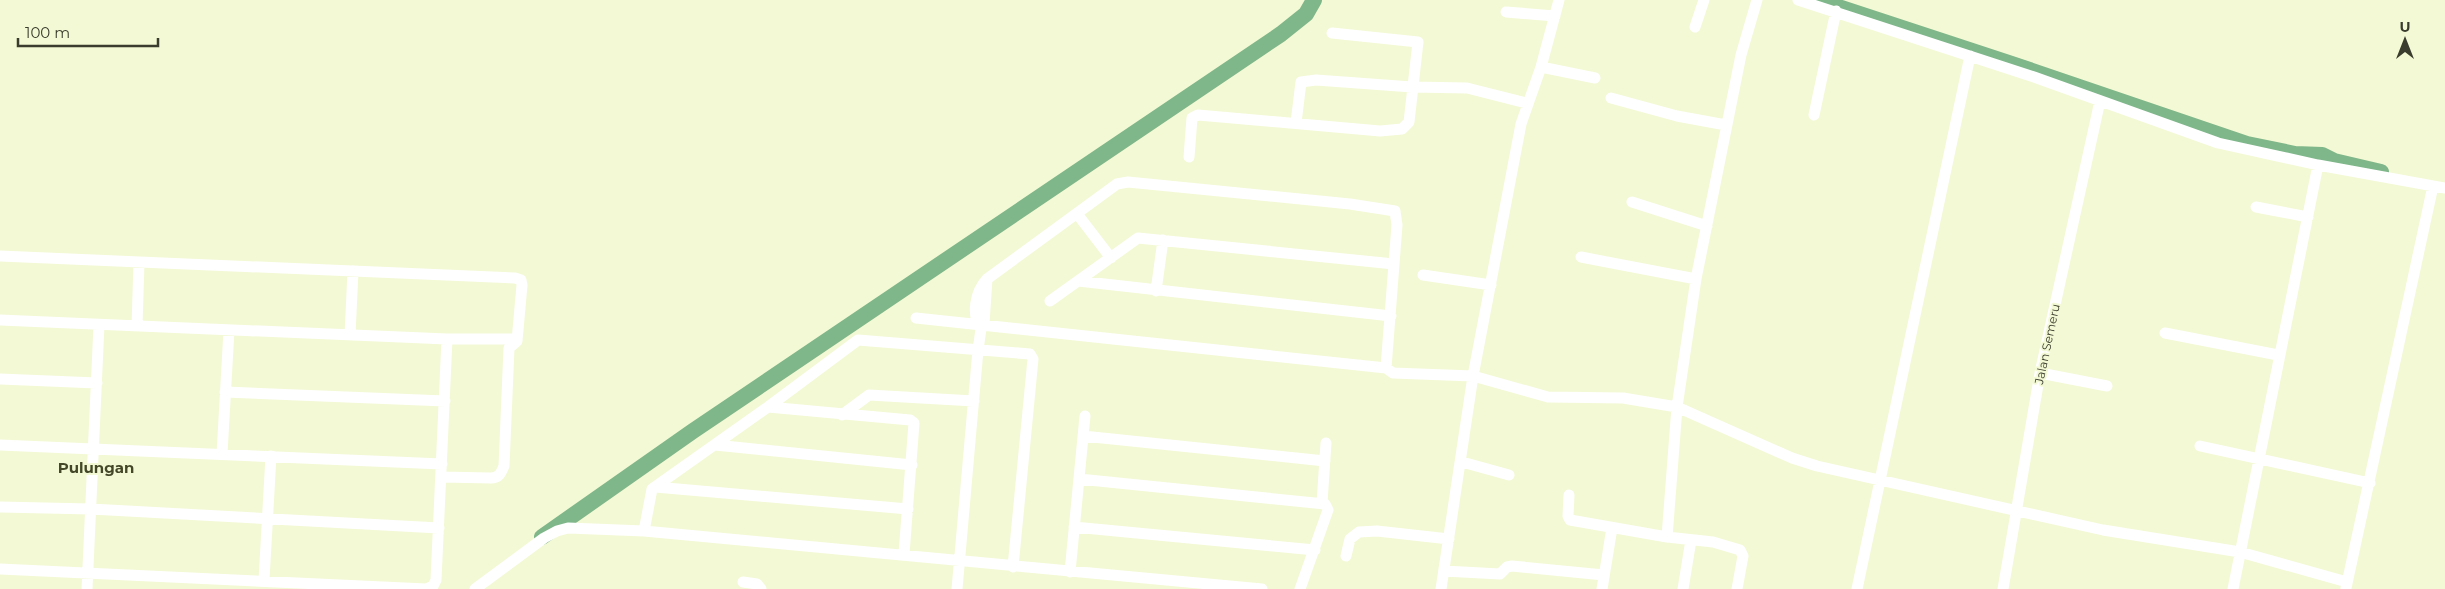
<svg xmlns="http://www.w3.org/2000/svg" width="2445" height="589" viewBox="0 0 2445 589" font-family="Montserrat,sans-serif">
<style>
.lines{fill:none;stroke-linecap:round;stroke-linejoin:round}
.river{stroke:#7fb68a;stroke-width:16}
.street{stroke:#fff;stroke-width:11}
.labels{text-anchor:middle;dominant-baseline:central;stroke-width:4;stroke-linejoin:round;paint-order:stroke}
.street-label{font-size:12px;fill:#3a3c2d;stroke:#f3f9d4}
.quarter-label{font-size:15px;font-weight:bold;fill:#444829;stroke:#f3f9d4}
</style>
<rect width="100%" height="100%" fill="#f3f9d4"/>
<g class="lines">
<path class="river" d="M1817 0 2009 63 2247 144 2295 154 2322 155 2334 161 2381 172
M542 537 693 431 1281 34 1306 14 1314 0"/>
<path class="street" d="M1798 0 2034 77 2218 143 2318 165 2445 188
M1506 12 1555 16
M1695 27 1704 0
M1541 67 1595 78
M1611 98 1677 116 1726 125
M1814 115 1836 11
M1296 123 1301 82 1316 80 1412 87 1467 88 1526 103
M1189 157 1192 118 1198 115 1380 131 1402 129 1409 122 1418 42 1332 33
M1632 202 1707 226
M2256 207 2308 217
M1078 215 1111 258
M0 256 515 278 521 280 522 285 517 341 509 348 504 466C501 473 499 478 491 478L441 477
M1581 257 1696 279
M1423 275 1491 285
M1078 281 1391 316
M1156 291 1163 240
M1050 301 1138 238 1394 264
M916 318 1386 368 1393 373 1473 376 1548 397 1623 398 1677 407 1792 458 1817 466 2103 530 2240 552 2347 582
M0 320 447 339H517
M137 326 139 262
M981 329C971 315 975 292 987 279L1117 184 1128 182 1350 204 1395 211 1397 225 1386 368
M2165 333 2278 355
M350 335 353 271
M2040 373 2107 386
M0 379 97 383
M225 392 445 401
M768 407 910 420 914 423 904 554
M842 415 869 395 974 401
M1083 436 1325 461
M0 445 442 464
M715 445 912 465
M2200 446 2370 483
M222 454 229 330
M1462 462 1509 475
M1079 479 1325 504 1328 510 1300 589
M655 487 908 509
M1569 495 1568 516 1570 520 1667 537
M1322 503 1326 443
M0 507 91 509 439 528
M1074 527 1315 550
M644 531 652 489 768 407 858 340 1030 354 1033 359 1013 567
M1346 556 1350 539 1359 532 1377 531 1449 539
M0 569 426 589 433 586 436 580 447 339
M1444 571 1500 574 1507 567 1512 566 1604 575
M1070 572 1085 416
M264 580 271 456
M743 582 757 584 761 589
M2346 588 2433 186
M87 589 99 325
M475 589 544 538 557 531 568 528 644 531 1262 589
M957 589 978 350 981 329 984 324 987 279
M1441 589 1473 376 1521 124 1541 67 1559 0
M1602 589 1612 528
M1683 589 1691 540
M1737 589 1743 556 1740 550 1713 542 1667 537 1677 407 1696 279 1741 55 1757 0
M1857 589 1970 56
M2003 589 2040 373 2100 101
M2233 589 2318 165"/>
</g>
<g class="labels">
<g class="street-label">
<text transform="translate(2047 344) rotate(-78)">Jalan Semeru</text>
</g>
<g class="quarter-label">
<text x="96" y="467">Pulungan</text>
</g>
</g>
<g transform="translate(2405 40)" stroke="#f3f9d4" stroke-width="4" paint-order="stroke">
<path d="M0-4L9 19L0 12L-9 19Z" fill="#3a3c2d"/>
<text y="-8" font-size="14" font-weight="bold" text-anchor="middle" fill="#3a3c2d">U</text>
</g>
<path d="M18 38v8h140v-8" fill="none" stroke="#3a3c2d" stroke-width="2.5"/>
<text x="25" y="38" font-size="15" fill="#3a3c2d" stroke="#f3f9d4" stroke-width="4" paint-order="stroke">100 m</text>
</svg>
